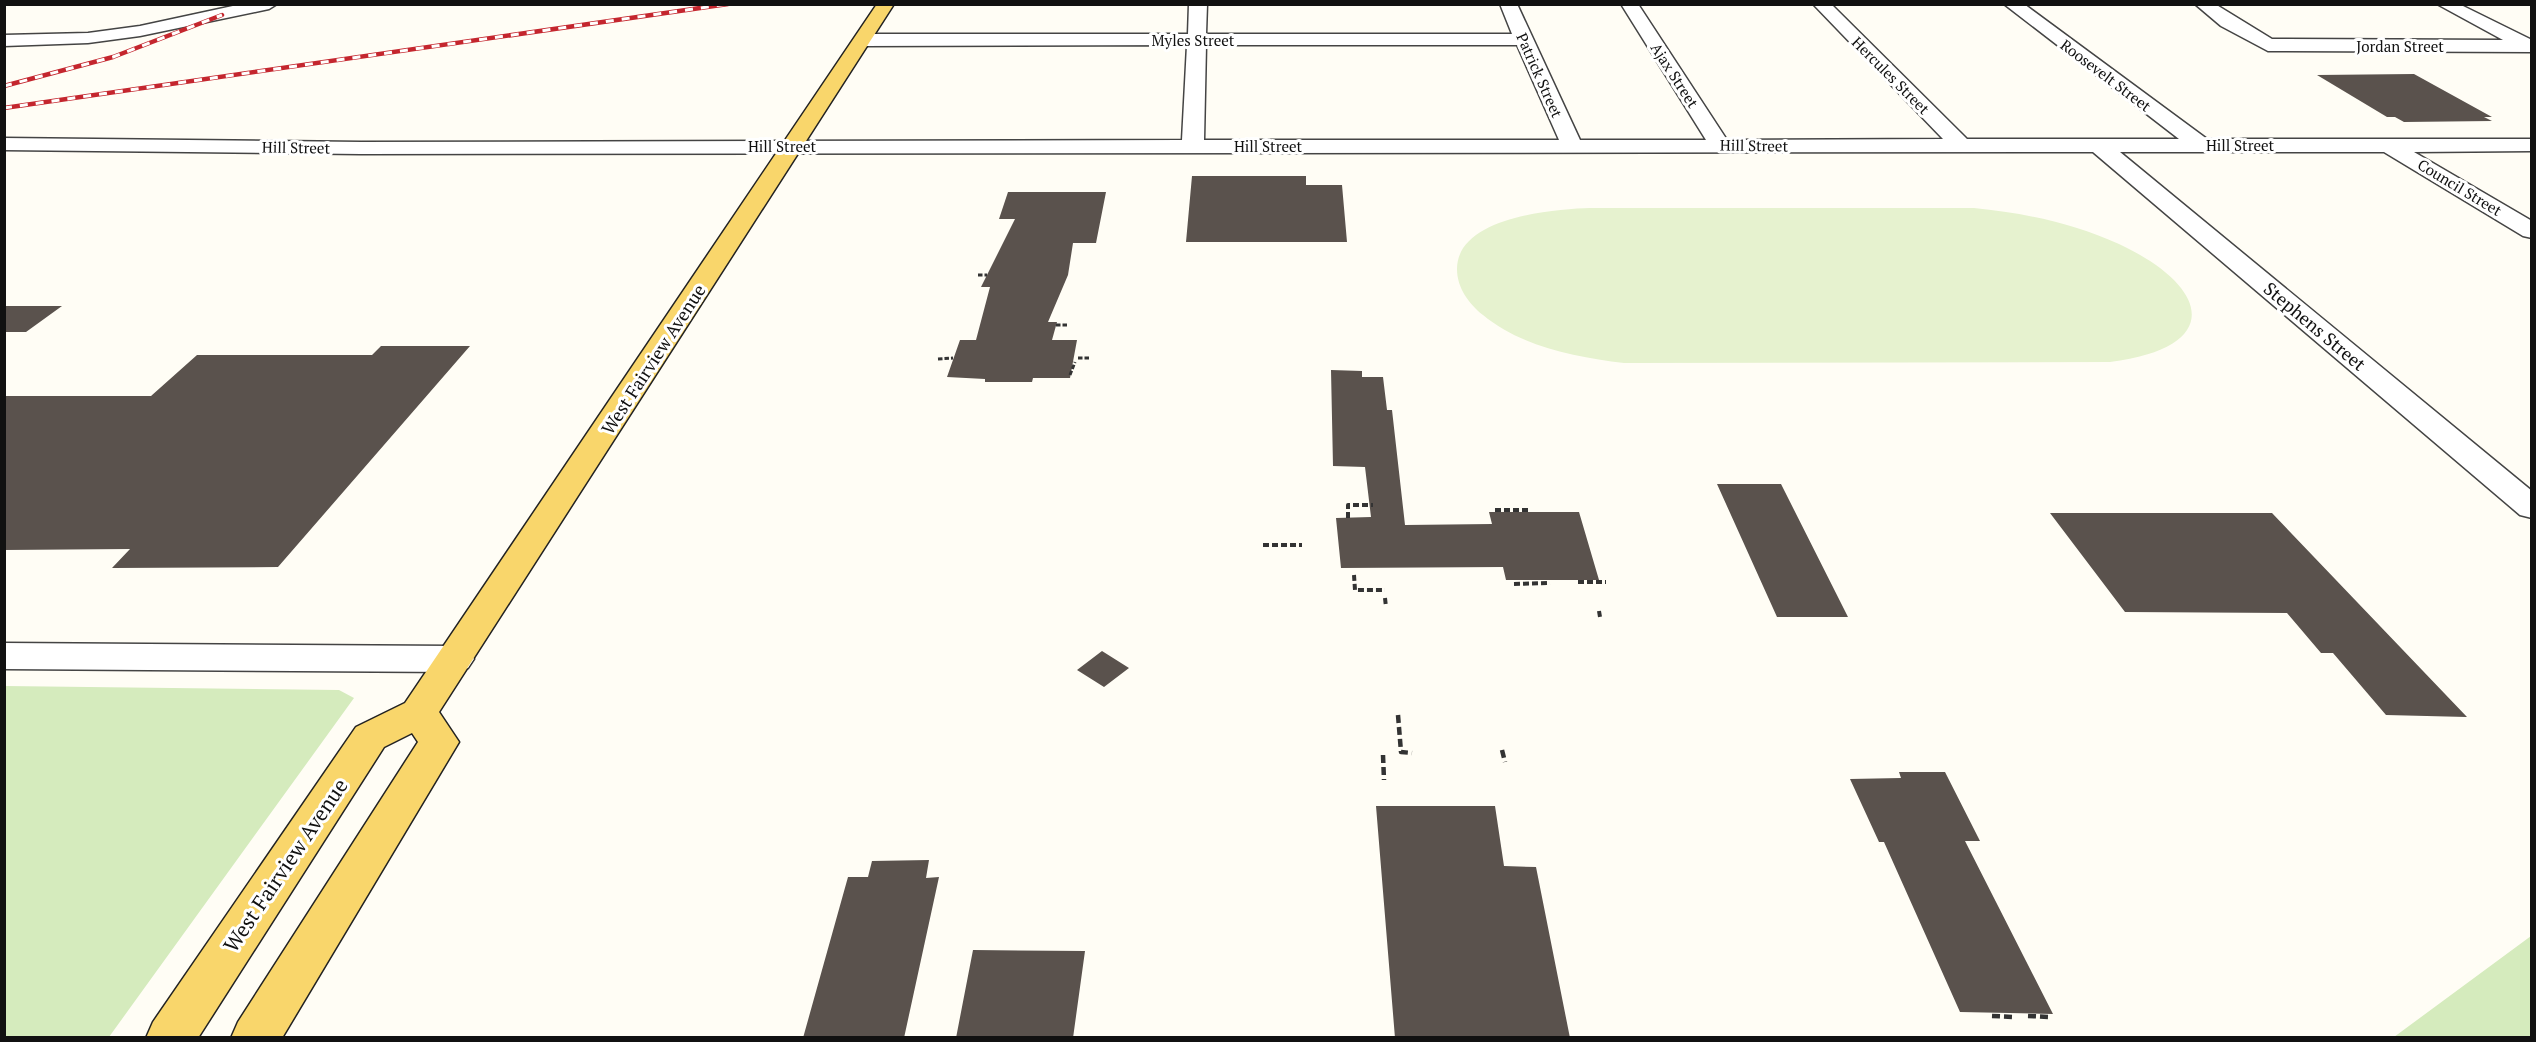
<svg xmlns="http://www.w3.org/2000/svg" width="2536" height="1042" viewBox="0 0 2536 1042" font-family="'PT Serif',serif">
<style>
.green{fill:#d5ebbd}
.pitch{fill:#e6f2cf}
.building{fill:#5a524d}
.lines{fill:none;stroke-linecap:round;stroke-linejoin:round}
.minor-casing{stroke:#444;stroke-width:3}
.major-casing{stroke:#222;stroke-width:3}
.path-far2{stroke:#333;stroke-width:3;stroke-dasharray:4.5 2;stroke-linecap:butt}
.path-far1{stroke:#333;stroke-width:4;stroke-dasharray:6 3;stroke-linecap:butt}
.path{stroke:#333;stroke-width:4.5;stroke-dasharray:8 4;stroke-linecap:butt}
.minor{fill:#fff;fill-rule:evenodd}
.major{fill:#f9d66b;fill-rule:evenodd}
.rail-casing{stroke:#c4262e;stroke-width:4.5}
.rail{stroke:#fff;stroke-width:3;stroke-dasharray:8;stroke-linecap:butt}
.labels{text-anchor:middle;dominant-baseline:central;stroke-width:6;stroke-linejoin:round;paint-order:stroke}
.far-street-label{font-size:15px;fill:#111;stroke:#fff}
.street-label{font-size:18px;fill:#111;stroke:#fff}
.near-street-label{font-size:21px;fill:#111;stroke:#fff}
</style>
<rect width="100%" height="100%" fill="#fffdf5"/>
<path class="green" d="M5 686 339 690 354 698 109 1037H5Z
M2531 936V1037H2394Z"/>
<path class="pitch" d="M1590 208H1974C2024 213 2073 223 2119 244 2209 286 2226 347 2110 362L1624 363C1575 357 1522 347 1483 315 1469 304 1457 288 1457 269 1457 217 1554 209 1590 208Z"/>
<path class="building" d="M2414 74 2492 117H2484L2492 121 2404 122 2395 117H2387L2317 75Z
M1192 176H1306V185H1342L1347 242H1186Z
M1008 192H1106L1096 243H1073L1068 275 1048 322H1057L1052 340H1077L1070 378H1033L1032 382H985V379L947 377 960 340H976L990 287H981L1015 219H999Z
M4 306H62L26 332H4Z
M381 346H470L278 567 112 568 130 549 4 550V396H151L197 355H372Z
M1331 370 1362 371V377H1383L1387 410H1392L1405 525 1492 524 1489 512H1579L1599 580H1506L1503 567 1341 568 1336 518 1371 517 1365 467 1333 466Z
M1717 484H1781L1848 617H1777Z
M2050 513H2272L2467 717 2386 715 2333 653H2321L2287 613 2125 612Z
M1102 651 1129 668 1104 687 1077 670Z
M1899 772H1945L1980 841H1965L2053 1014 1960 1012 1884 842H1879L1850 779 1901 778Z
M1376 806H1495L1504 866 1536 867 1570 1038H1395Z
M929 860 926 878 939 877 904 1038H803L848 877H868L872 861Z
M973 950 1085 951 1073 1038H956Z"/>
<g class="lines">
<g class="minor-casing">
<path id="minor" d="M242 4H277L269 9 140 36 88 43 4 46V35L88 33 140 26Z
M1189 4H1207L1206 34H1512L1500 4H1517L1580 140H1706L1621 4H1638L1727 140 1943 139 1813 4H1831L1967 139H2179L2004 4H2024L2207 139H2532V151L2414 152 2532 221V238L2523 236 2384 152H2120L2532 491V518L2520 515 2093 152 361 154 4 150V138L361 142 1182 140 1187 45 863 46 854 40 863 34H1188ZM1206 45H1517L1559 140H1204Z
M2195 4H2215L2272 39 2503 40 2437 4H2459L2532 40V52L2268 51 2221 26Z
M4 643 455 646 468 650 474 659 468 668 455 672 4 669Z"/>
</g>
<g class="major-casing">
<path id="major" d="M877 4H894L439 712 459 742 282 1038H231L238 1022 418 742 412 733 384 747 198 1038H146L153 1022 356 727 405 703Z"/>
</g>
<path class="path-far2" d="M978 275H987
M1056 325H1069
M1078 358H1091
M938 359 953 358
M1070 375 1075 362"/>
<path class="path-far1" d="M1495 510H1530
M1348 518V505H1373
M1263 545H1302
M1354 575 1355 590H1385
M1578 582H1606
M1514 584 1550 583
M1385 598 1386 607
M1599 611 1600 617"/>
<path class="path" d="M1398 715 1401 752 1412 753
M1502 750 1505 762
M1383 755 1384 780
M1992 1016 2014 1017
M2028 1016 2050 1017"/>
<use href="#minor" class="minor"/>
<use href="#major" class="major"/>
<g class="rail-casing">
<path id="rail" d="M4 86 113 57 222 15
M4 108 728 4"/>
</g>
<use href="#rail" class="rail"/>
</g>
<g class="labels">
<g class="far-street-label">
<text x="1193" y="40">Myles Street</text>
<text x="2400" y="46">Jordan Street</text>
<text transform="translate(1540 75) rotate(66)">Patrick Street</text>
<text transform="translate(1675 75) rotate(57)">Ajax Street</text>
<text transform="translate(1891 75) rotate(45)">Hercules Street</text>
<text transform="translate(2106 75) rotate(37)">Roosevelt Street</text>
<text transform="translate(1754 145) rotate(1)">Hill Street</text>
<text x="2240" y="145">Hill Street</text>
<text x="782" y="146">Hill Street</text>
<text x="1268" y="146">Hill Street</text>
<text transform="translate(296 147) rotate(1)">Hill Street</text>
<text transform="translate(2460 187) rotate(31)">Council Street</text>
</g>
<g class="street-label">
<text transform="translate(2315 326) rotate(40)">Stephens Street</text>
<text transform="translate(653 359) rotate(-57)">West Fairview Avenue</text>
</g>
<g class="near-street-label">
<text transform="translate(285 865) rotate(-56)">West Fairview Avenue</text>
</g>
</g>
<rect width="2536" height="1042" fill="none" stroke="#111111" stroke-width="12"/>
</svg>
